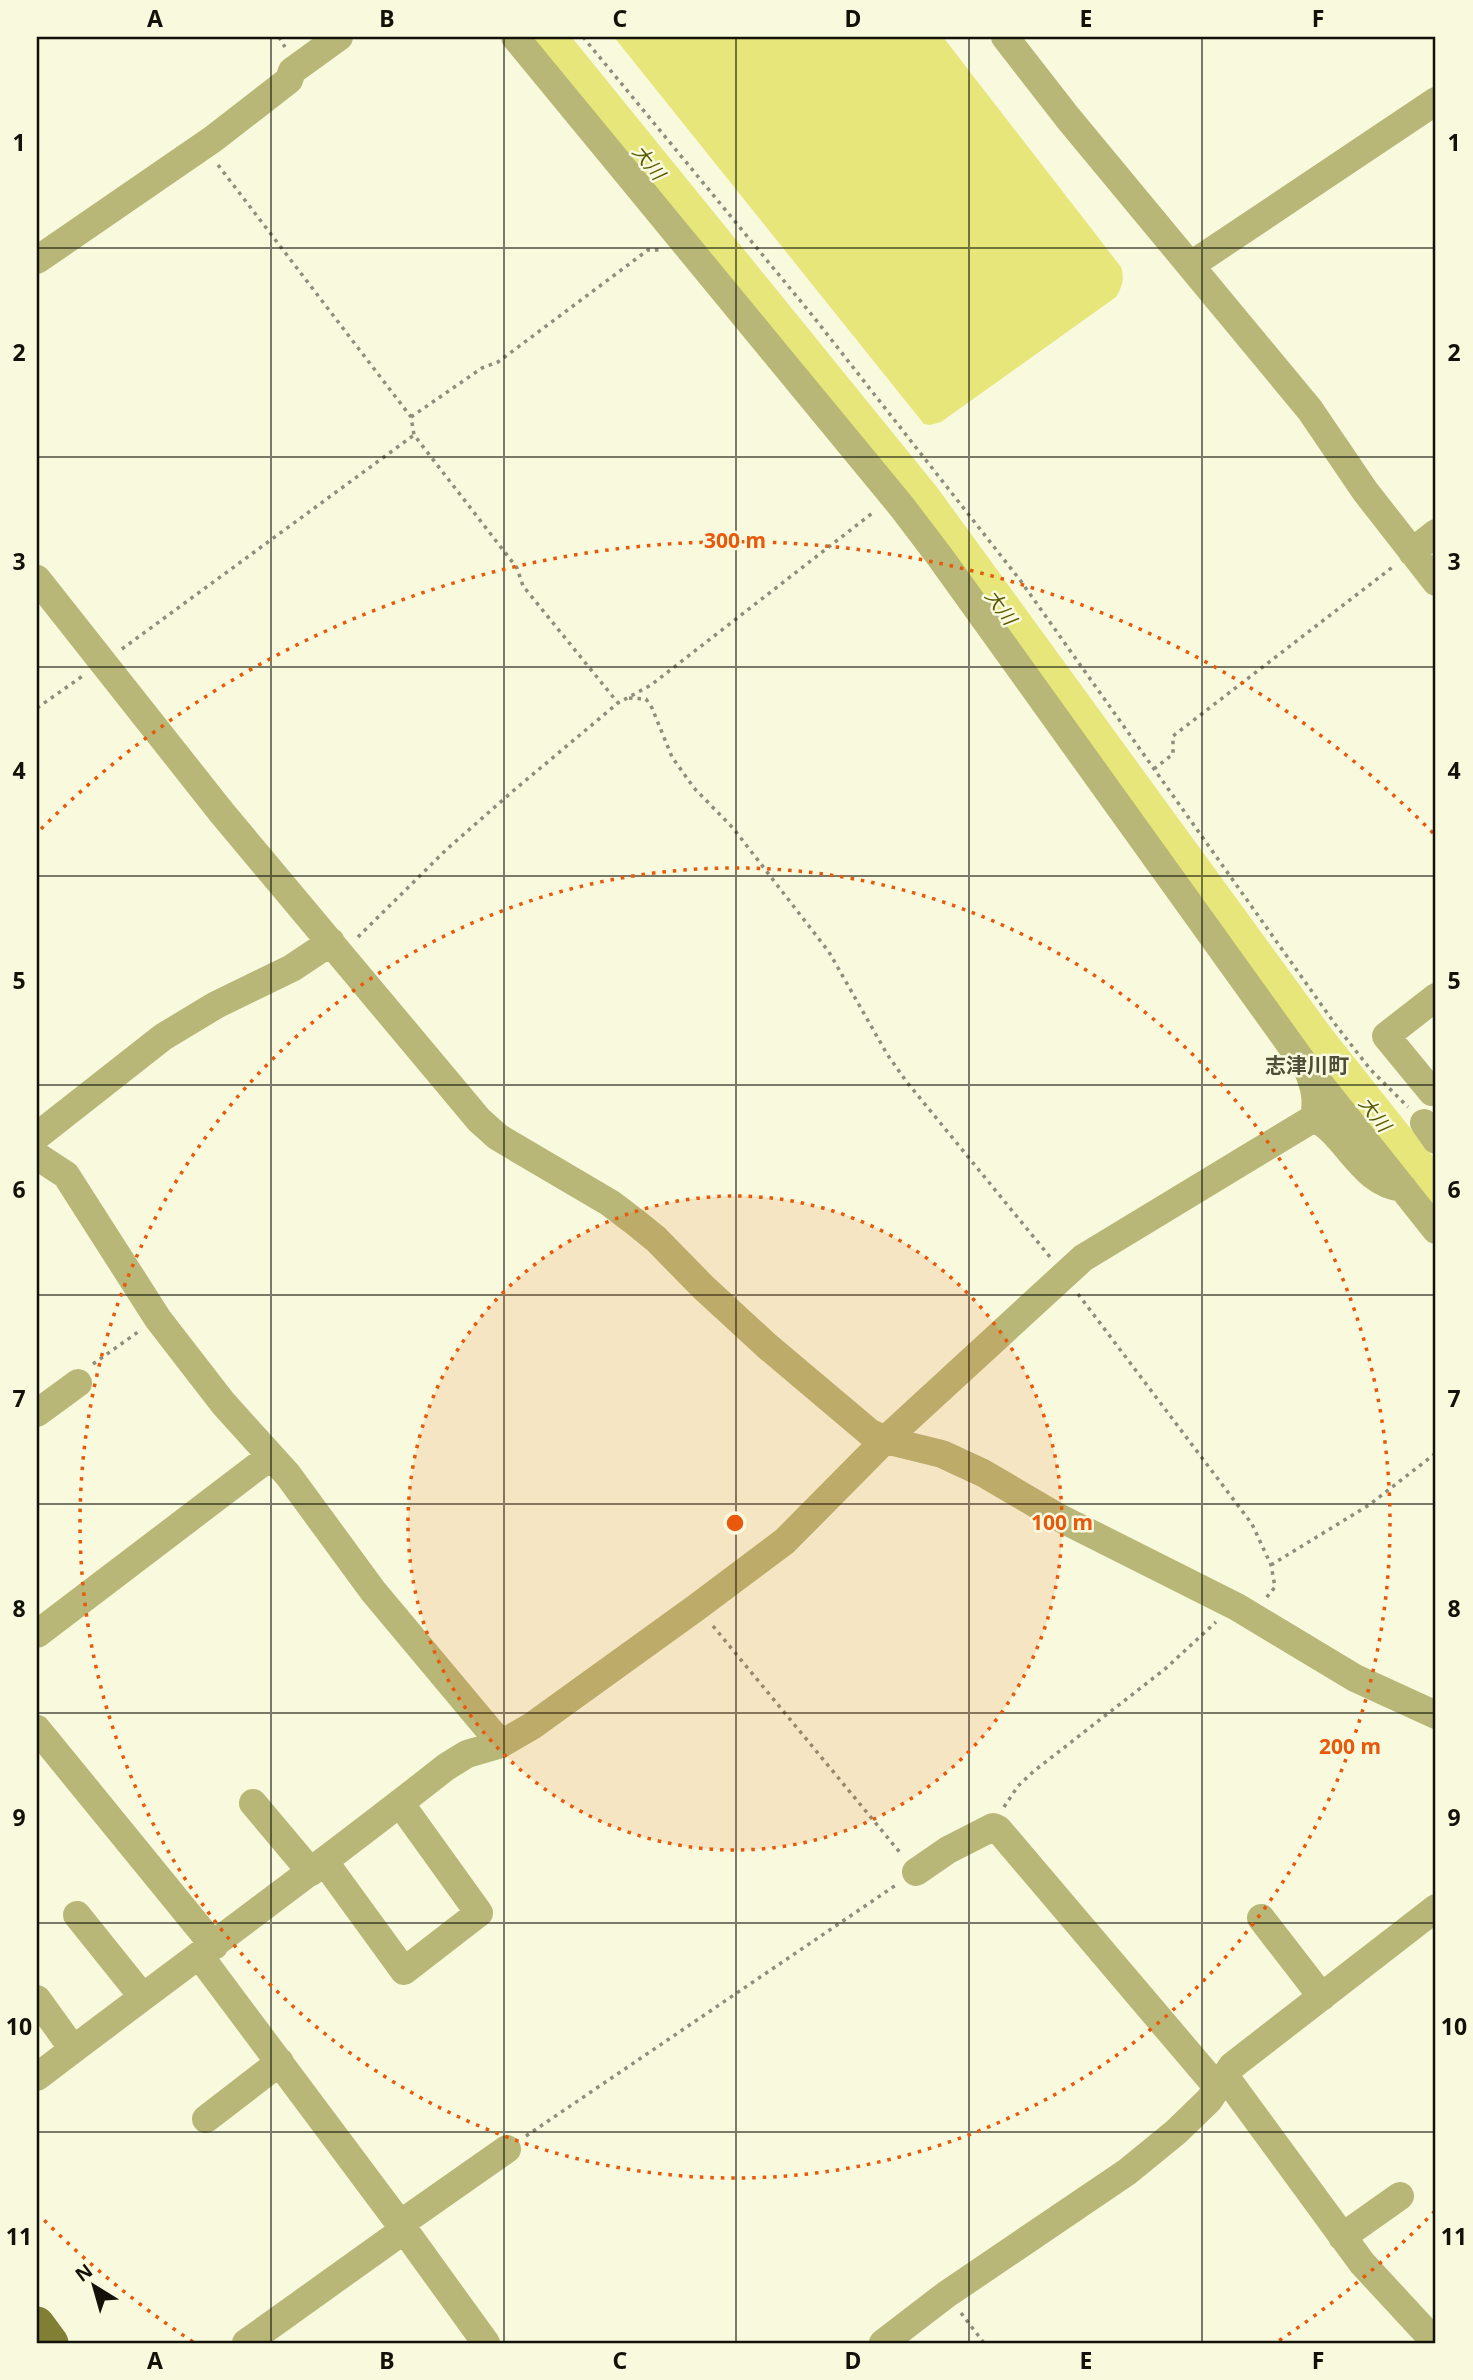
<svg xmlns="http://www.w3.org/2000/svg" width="1473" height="2380" viewBox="0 0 1473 2380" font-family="'Noto Sans','Noto Sans JP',sans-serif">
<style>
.water{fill:#e7e67b}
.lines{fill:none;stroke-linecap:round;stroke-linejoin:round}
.river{stroke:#e7e67b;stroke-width:38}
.path{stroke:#8d8e7b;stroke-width:3.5;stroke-dasharray:3.5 5;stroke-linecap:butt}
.minor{stroke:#b8b777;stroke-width:28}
.major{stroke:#807f34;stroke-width:35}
.grid{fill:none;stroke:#121209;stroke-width:2;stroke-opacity:0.55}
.ring{fill:none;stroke:#e8590c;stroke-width:3.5;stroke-dasharray:3.5 7}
.labels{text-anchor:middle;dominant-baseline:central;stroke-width:5;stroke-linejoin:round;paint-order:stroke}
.water-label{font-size:19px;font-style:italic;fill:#595700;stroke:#f8f9dd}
.quarter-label{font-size:21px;font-weight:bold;fill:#4e4e38;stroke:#f8f9dd}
.centre{fill:#e8590c;stroke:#f8f9dd;stroke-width:3.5}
.ring-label{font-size:21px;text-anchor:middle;font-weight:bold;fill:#e8590c;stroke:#f8f9dd;stroke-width:5;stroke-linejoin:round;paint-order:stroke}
.neatline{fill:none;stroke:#121209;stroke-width:2.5}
.grid-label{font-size:23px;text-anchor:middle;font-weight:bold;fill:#121209}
</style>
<rect width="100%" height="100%" fill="#f8f9dd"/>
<path class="water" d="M614 37H943L1121 267C1125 279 1122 287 1116 297L941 422 930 425 924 424Z"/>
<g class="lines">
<path class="river" d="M547 37 922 499 1316 1040 1436 1191"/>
<path class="path" d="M279 37 285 47
M583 37 812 315 1020 580 1335 1024 1370 1069 1408 1107
M218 165 411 417 414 435 517 568 523 586 618 703
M411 417 482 368 498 362 648 250H660
M122 649 414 435
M629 698 646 699 652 708 672 757 694 788 733 828 829 952 887 1054 906 1081 1050 1257
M37 708 84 675
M1154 769 1173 754V736L1394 566
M358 937 447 849 513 791 618 703 651 685 875 511
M1078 1294 1252 1524 1271 1565 1275 1587 1266 1598
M93 1364 138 1332
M1271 1565 1369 1505 1436 1453
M713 1626 902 1855
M1004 1807 1018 1786 1034 1771 1165 1669 1216 1622
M526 2136 896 1885
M961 2313 984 2343"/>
<path class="minor" d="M515 37 902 507 940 557 1307 1068C1314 1086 1318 1098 1314 1118
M1005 37 1068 118 1310 410 1365 491 1436 582
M37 260 213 139 289 80 292 71 339 37
M1191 265 1436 101
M1412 552 1436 533
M37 579 222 813 479 1120 498 1137 610 1203 635 1222 656 1239 703 1287 767 1346 869 1432 885 1440 942 1454 983 1473 1058 1517 1237 1607 1355 1678 1436 1715
M1312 1074 1436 1230
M1432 1092 1386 1036 1436 997
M1424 1123 1436 1140
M37 1136 163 1037 216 1005 292 968 331 942
M37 1156 66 1175 158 1319 223 1403 288 1475 373 1591 501 1744
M37 1413 78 1383
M37 1634 271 1456
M37 1729 214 1946
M253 1803 311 1872
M324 1861 404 1971 479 1913 400 1803
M916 1872 948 1850 993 1827 998 1829 1218 2088
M77 1915 142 1996
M1261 1918 1322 1997
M199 1955 400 2224 486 2343
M37 1999 73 2049
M1225 2076 1362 2263 1436 2343
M37 2077C173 1973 312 1873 446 1767L467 1754 501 1744 532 1726 697 1607 785 1541 885 1440 1083 1258 1314 1118C1347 1134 1362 1185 1403 1188
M206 2119 280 2062
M400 2224 507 2149
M1342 2237 1400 2196
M246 2343 404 2230
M883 2343 947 2294 1127 2172 1176 2132 1209 2100 1232 2066 1436 1908"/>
<path class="major" d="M37 2324 51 2343"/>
</g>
<path class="grid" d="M271 37V2343M504 37V2343M736 37V2343M969 37V2343M1202 37V2343M37 248H1436M37 457H1436M37 667H1436M37 876H1436M37 1085H1436M37 1295H1436M37 1504H1436M37 1713H1436M37 1923H1436M37 2132H1436"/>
<circle cx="735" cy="1523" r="327" fill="#e8590c" fill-opacity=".12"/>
<g class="ring">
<circle cx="735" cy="1523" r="327"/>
<circle cx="735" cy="1523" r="655"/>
<path d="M1435 2211A982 982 0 0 1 1277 2342M193 2342A982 982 0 0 1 41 2217M41 829A982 982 0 0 1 1435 835"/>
</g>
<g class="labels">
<g class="water-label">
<text transform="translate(649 162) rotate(51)">大川</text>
<text transform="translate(1001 607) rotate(54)">大川</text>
<text transform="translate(1375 1114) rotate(52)">大川</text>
</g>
<g class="quarter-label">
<text x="1307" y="1065">志津川町</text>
</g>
</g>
<circle cx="735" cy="1523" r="10" class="centre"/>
<g class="ring-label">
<text x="735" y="548">300 m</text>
<text x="1062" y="1530">100 m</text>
<text x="1350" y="1754">200 m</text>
</g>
<rect width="1473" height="2380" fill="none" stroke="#f8f9dd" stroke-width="77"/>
<g transform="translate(94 2286) rotate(323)" stroke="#f8f9dd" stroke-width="5" paint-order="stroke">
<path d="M0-5L12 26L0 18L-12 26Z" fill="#121209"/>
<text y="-10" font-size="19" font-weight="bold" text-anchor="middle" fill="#121209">N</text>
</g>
<rect x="38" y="38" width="1396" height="2304" class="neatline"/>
<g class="grid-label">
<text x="155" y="27">A</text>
<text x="387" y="27">B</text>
<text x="620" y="27">C</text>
<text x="853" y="27">D</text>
<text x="1086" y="27">E</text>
<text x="1318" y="27">F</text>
<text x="19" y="151">1</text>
<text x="1454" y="151">1</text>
<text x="19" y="361">2</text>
<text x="1454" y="361">2</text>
<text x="19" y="570">3</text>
<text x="1454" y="570">3</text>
<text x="19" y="779">4</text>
<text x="1454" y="779">4</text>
<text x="19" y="989">5</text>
<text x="1454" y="989">5</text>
<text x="19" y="1198">6</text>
<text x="1454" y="1198">6</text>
<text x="19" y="1407">7</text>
<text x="1454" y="1407">7</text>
<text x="19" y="1617">8</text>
<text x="1454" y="1617">8</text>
<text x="19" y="1826">9</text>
<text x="1454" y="1826">9</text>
<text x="19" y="2035">10</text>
<text x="1454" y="2035">10</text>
<text x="19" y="2245">11</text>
<text x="1454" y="2245">11</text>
<text x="155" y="2369">A</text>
<text x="387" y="2369">B</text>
<text x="620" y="2369">C</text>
<text x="853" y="2369">D</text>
<text x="1086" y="2369">E</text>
<text x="1318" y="2369">F</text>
</g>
</svg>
